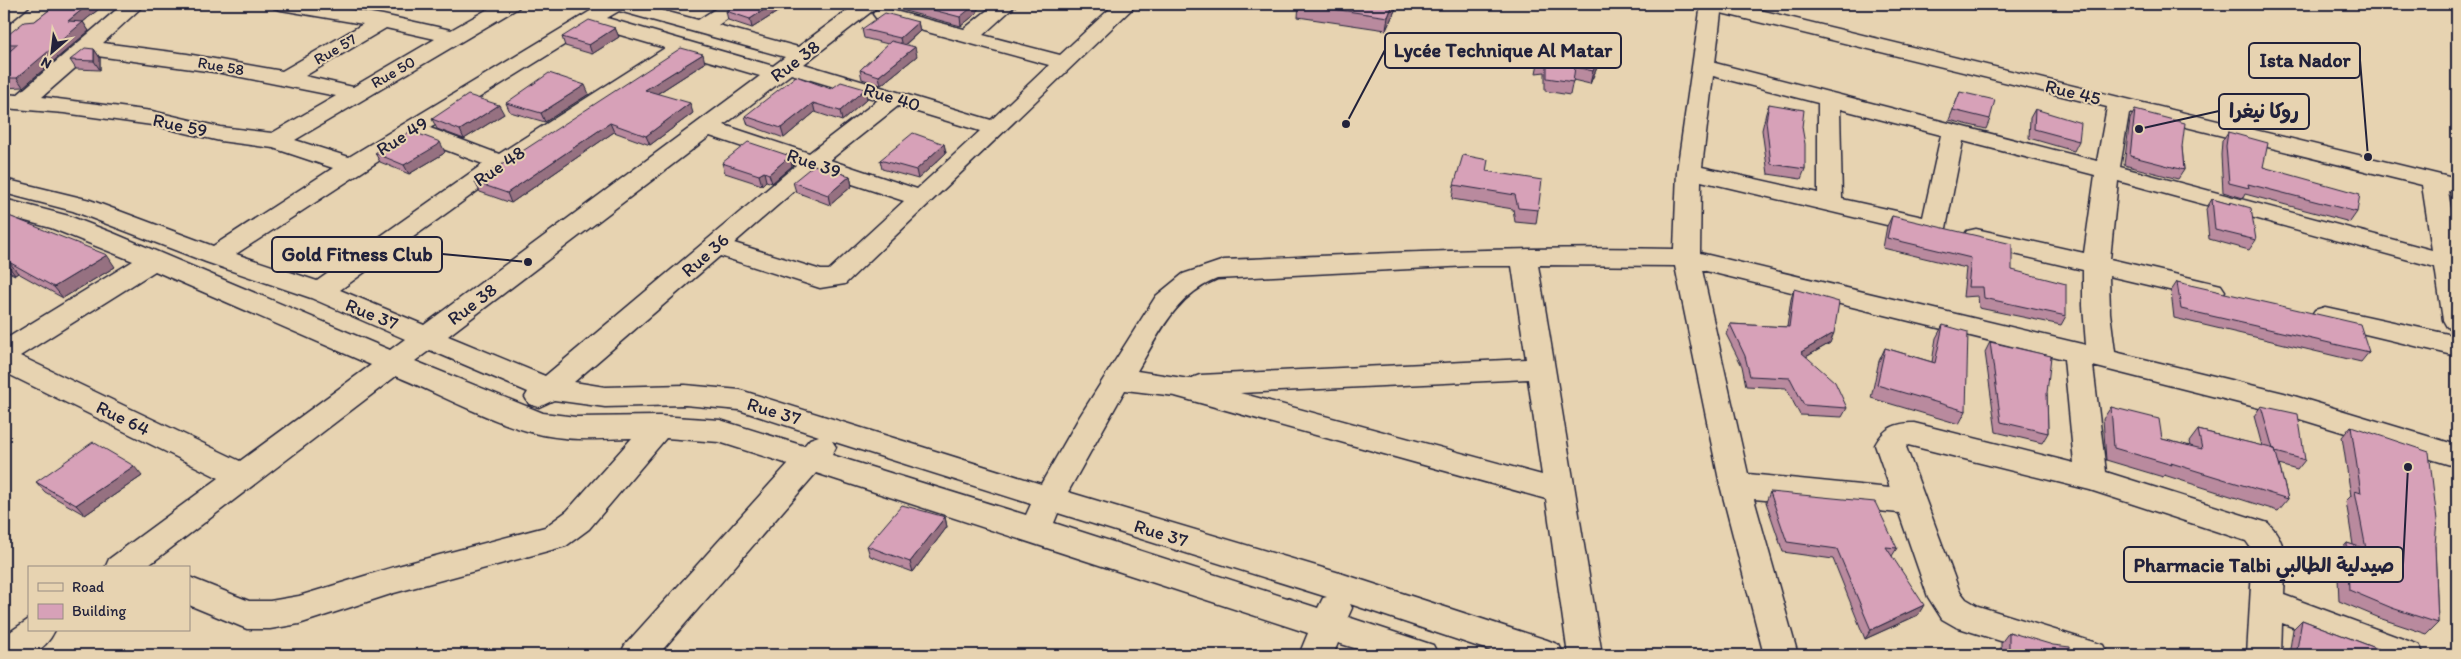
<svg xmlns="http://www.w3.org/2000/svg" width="2461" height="659" viewBox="0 0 2461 659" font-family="Itim,'Playpen Sans Arabic',sans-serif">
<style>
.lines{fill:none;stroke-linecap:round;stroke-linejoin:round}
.minor-casing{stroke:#22223b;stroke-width:3}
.minor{fill:#e7d3b1;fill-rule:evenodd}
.wall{fill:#b98a9e;stroke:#22223b}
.shaded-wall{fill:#967181;stroke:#22223b}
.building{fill:#d7a1b8;stroke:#22223b}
.labels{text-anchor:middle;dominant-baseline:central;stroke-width:4;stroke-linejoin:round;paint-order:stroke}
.far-street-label{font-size:16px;fill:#22223b;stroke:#e7d3b1}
.street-label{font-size:19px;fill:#22223b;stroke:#e7d3b1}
.leader{fill:none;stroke:#22223b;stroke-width:2}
.callout-dot{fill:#22223b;stroke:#e7d3b1;stroke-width:2}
.callout{fill:#e7d3b1;stroke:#22223b;stroke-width:2}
.callout-label{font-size:20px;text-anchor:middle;font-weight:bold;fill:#22223b}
</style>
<rect width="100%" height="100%" fill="#e7d3b1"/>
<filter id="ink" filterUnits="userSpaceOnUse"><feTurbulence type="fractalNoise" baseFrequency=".02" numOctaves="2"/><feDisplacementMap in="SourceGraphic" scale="10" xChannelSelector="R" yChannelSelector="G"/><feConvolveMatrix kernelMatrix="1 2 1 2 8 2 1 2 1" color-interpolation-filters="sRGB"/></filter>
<g filter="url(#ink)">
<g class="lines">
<g class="minor-casing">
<path id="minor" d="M34 4H56L11 44 4 46V29Z
M123 4H145L103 43 187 54 282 71 363 24 281 10 274 8 271 4H316L383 15 451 30 497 4H521L518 8 295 140 349 157 602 4H638L698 20 723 4H746L743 8 718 25 798 47 856 4H879L876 8 804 64 991 120 1049 65 876 18 873 14 876 10 883 8 964 29 995 4H1017L983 35 1060 55 1115 4H1137L845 284 820 288 720 256 574 382 605 387 685 385 740 390 1041 484 1080 416 1156 296 1183 274 1224 260C1374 254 1524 246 1674 249L1677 171 1701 4H1735L2457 179V193L2448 191 2457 244V329L2447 327 2443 320 2435 267 2118 181 2110 259 2221 285 2225 291 2221 297 2212 300 2109 276 2110 313 2115 352 2284 393 2457 445V467L2283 414 2093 366 2106 472 2268 523C2290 544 2285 568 2284 595L2419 645 2424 655H2367L2282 623 2281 655H2247L2253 551 2246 541 2090 490 1908 445 1906 447 1959 590 1966 599 1978 606 2103 645 2108 655H2045L1956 627 1942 619 1928 597 1899 513 1754 499 1798 655H1764L1720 485 1675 266 1538 265 1602 655H1568L1546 499 1175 396 1125 390 1068 492 1343 574 1547 640 1559 645 1564 655H1503L1350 604 1352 608 1348 617 1433 645 1438 655H1377L1338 643 1333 655H1299L1308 633 816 473 658 655H620L625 645 788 464 719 442 666 438 589 529 566 546 394 593 299 624 270 629H247L189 605V577L249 601H270L299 596 394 567 545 527 567 511 632 438C602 439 572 441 543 435 495 425 442 395 396 376L145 568H105L109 559 219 478 4 372V340L133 261 51 228 4 215V199L69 216 113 233 390 350 405 339 311 298 206 262 73 211 4 193V179L90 200 213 246 333 168 273 148 220 141 152 125 64 113 4 108V94L17 95ZM619 11 785 57 773 66 607 18ZM1721 13 2107 107 2097 161 1715 63ZM593 27 665 48 499 154 430 128ZM386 28 435 39 353 87 305 76ZM685 54 760 76 424 325 340 290 509 168ZM90 55 221 73 336 96 272 133 220 127 152 111 42 97ZM791 74 878 100 809 153 724 125ZM1713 76 1818 103V193L1702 167ZM898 106 980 131 917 189 830 160ZM1840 109 1941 135 1923 217 1842 199ZM2129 113 2422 185 2432 250 2120 167ZM710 136 796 165 545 376 448 336ZM414 138 483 164 317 281 236 254ZM1963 141 2095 175 2084 253 1976 229 1967 231 1963 237 1967 243 2083 270V306L2086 345 1700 253 1701 181 1933 236 1942 234 1946 228ZM816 172 904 201 829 270H821L734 243ZM1469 266H1512L1526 359 1200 375 1189 379 1137 371C1159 335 1174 296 1217 279ZM1702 270 2064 359 2074 463 1914 423C1895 423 1884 428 1875 445L1890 488 1748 474ZM155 271 371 365 240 461 20 356ZM430 350 528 392 525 397 529 404 539 407 554 400 605 407 685 405 739 410 819 436 810 439 804 446 720 420 659 416 576 417 543 413 415 361ZM1528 379 1542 475 1240 393ZM832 441 1031 504 1026 515 832 455 836 447ZM1058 513 1327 597 1323 598 1318 608 1054 523Z
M2325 307 2457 336V356L2315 322 2311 316 2315 310Z
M29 619V630H55C43 655 28 655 4 655V636Z"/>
</g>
<use href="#minor" class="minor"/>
</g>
<path class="wall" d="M57 4H105L83 22 89 31 23 87 4 88V56L8 53H4V38L35 21Z
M790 4 752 28 728 20 726 11Z
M886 4H985L977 10V13L961 26 886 6Z
M1190 4H1220L1218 8Z
M1299 4H1398L1386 30 1298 17Z
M918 22 920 31 905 45 917 56 881 85 862 79 860 70 888 44 864 38 862 29Z
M615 28 619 37 592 54 565 46 562 37Z
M1544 35 1602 56 1590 84 1573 80 1570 95 1545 91V72L1536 73Z
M94 49 100 58V70L76 69 70 60Z
M705 63 657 94 693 113 650 145 614 132 511 203 480 192 475 182Z
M831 89H865L867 99 842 121 815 112 784 138 748 125 745 116Z
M1960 92 1990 119 1986 129 1949 120Z
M589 94 545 122 510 112 506 103Z
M1769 104 1802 127 1805 169 1801 179 1768 174 1762 130 1766 113Z
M2035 109 2079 141 2074 151 2029 138 2030 118Z
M2135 110 2182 147 2184 170 2178 179 2124 165 2130 119Z
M504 114 464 139 437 129 432 119Z
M2228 132 2263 167 2357 212 2350 222 2245 194 2243 198 2223 192 2221 155 2222 141Z
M944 144 946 153 918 179 882 169 880 160Z
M445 152 443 154 409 174 380 162 375 153Z
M722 163 792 166 772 183 766 181 762 185 725 173Z
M1486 171 1538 210 1536 224 1515 222 1513 209 1452 199 1454 185Z
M850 176 852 186 830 205 796 192 793 182Z
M2457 197V227L2455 200Z
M2212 199 2229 204 2230 202 2256 240 2249 250 2209 239 2206 209Z
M4 215 115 267 63 298 18 273 15 275 4 270Z
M1892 216 2012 270 2066 316 2061 325 1979 308 1978 296 1963 297 1966 268 1883 248 1887 226Z
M2177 282 2369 352 2361 362 2174 318 2171 291Z
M1794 289 1830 343 1806 357 1847 408 1842 417 1800 415 1786 388 1746 386 1742 366 1726 334 1730 324 1787 327 1791 299Z
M1943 325 1966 411 1959 424 1871 398 1879 361 1885 348 1932 362 1936 338Z
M1990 342 2047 393 2048 433 2042 443 1996 432 1985 352Z
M2261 406 2305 460 2297 470 2279 465 2288 499 2278 511 2164 475 2163 477 2106 460 2103 419 2111 407 2162 439 2190 446 2189 442 2198 430 2262 446 2254 416Z
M2351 426 2435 545 2438 623 2427 634 2382 619 2339 601 2337 554 2347 543 2353 545 2346 501 2351 496 2342 437Z
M142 476 85 515 45 492 36 482Z
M1770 492 1897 548 1892 556 1918 615 1865 639 1833 559 1783 552 1766 502Z
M945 517 947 527 913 572 870 556 867 546Z
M2302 620 2394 655H2289L2293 629Z
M2009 632 2070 655H2001V643Z"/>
<path class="shaded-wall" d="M89 4H105L83 22 89 31 23 87 17 78 68 21Z
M773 4H790L752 28 750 19Z
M973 4H985L977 10V13L961 26 960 17Z
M1393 4H1398L1386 30 1388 17Z
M918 22 920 31 902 47 900 38Z
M615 28 619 37 592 54 589 45Z
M1605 43 1602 56 1590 84 1593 71Z
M915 47 917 56 881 85 879 76Z
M94 49 100 58V70L94 61Z
M703 54 705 63 649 99 645 90Z
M585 85 589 94 545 122 541 113Z
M865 89 867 99 842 121 840 111Z
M690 103 693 113 650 145 646 136Z
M813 103 815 112 784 138 781 128Z
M499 105 504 114 464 139 460 130Z
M610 123 614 132 511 203 507 193Z
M440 142 445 152 443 154 409 174 404 165Z
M944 144 946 153 918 179 916 170Z
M790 156 792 166 772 183 769 174Z
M764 172 766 181 762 185 759 175Z
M850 176 852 186 830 205 828 195Z
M107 255 115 267 63 298 54 287Z
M9 262 18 273 15 275 6 263Z
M1834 333 1830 343 1797 362 1801 352Z
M134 466 142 476 85 515 76 505Z
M945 517 947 527 913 572 910 562Z
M1924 605 1918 615 1865 639 1871 630Z"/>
<path class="building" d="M57 4H89L68 21 83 22 17 78H4V56L18 44H4V38L24 22 35 21Z
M735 4H773L750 19 726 11Z
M910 4H976L960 17Z
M1298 4H1393L1388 17Z
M885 13 918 22 900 38 862 29Z
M589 20 615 28 589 45 562 37Z
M1544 35 1605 43 1593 71 1575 67 1573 82 1547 78V59H1539Z
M891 41 915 47 879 76 860 70Z
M85 48 94 49V61L70 60Z
M681 48 703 54 645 90 690 103 646 136 610 123 507 193 475 182Z
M549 73 585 85 541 113 506 103Z
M796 76 831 89 841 82 865 89 840 111 813 103 781 128 745 116Z
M1960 92 1995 100 1990 119 1953 110Z
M468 95 499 105 460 130 432 119Z
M1769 104 1804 110 1802 127 1805 144V169L1771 164 1766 121Z
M2035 109 2081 123 2079 141 2034 129Z
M2135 110 2185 123 2182 147 2184 170 2130 156Z
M411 131 440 142 438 145 404 165 375 153Z
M2228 132 2268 143 2263 167 2360 194 2357 212 2248 184 2249 188 2229 183 2226 146Z
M913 133 944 144 916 170 880 160Z
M748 142 790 156 769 174 764 172 759 175 722 163Z
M1463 155 1488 160 1486 171 1542 180 1538 210 1518 208 1515 195 1454 185Z
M814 165 850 176 828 195 793 182Z
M2212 199 2230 204V202L2251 208 2256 240 2215 230Z
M4 215 9 216 107 255 54 287 9 262 6 263 4 262Z
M1892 216 2012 244V270L2066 284V316L1984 298 1983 287H1968L1971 258 1887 238Z
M2177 282 2360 324 2369 352 2181 309Z
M1794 289 1839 302 1834 333 1801 352 1835 382 1847 408 1804 405 1790 378 1750 376 1745 356 1730 324 1789 327Z
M1943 325 1968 332 1966 411 1877 385 1885 348 1935 363Z
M1990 342 2051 356 2047 393 2048 433 2001 422Z
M2261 406 2298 414 2305 460 2276 452 2275 449H2273Z
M2111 407 2159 419 2162 439 2202 449 2198 430 2275 449 2288 499 2171 463 2172 465 2114 448Z
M2351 426 2429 452 2437 520 2435 545 2438 623 2392 608 2349 590 2347 543 2366 549 2355 491 2361 493Z
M93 442 134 466 76 505 36 482Z
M1770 492 1875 502 1897 548 1886 547 1924 605 1871 630 1837 549 1787 542Z
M902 505 945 517 910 562 867 546Z
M2302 620 2394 655H2296Z
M2009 632 2053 645 2070 647V655H2009Z"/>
</g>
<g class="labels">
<g class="far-street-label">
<text transform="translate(335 49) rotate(-30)">Rue 57</text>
<text transform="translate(221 66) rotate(10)">Rue 58</text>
<text transform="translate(393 72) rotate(-30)">Rue 50</text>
</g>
<g class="street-label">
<text transform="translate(795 61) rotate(-37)">Rue 38</text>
<text transform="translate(2073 92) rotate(14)">Rue 45</text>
<text transform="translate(892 97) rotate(17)">Rue 40</text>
<text transform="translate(180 125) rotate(12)">Rue 59</text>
<text transform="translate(402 136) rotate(-32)">Rue 49</text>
<text transform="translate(814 163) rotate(19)">Rue 39</text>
<text transform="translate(499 166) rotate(-34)">Rue 48</text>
<text transform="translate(705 255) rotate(-41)">Rue 36</text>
<text transform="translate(472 304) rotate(-37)">Rue 38</text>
<text transform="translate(372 314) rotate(22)">Rue 37</text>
<text transform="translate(774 411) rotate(17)">Rue 37</text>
<text transform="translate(123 418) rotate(26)">Rue 64</text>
<text transform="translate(1161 533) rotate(17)">Rue 37</text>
</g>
</g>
<path class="leader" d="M1346 124L1385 50M2368 157L2360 60M2139 129L2219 111M528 262L442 254M2408 467L2403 565"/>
<g class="callout-dot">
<circle cx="1346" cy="124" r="5"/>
<circle cx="2368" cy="157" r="5"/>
<circle cx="2139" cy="129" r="5"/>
<circle cx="528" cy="262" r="5"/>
<circle cx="2408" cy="467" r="5"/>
</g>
<g class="callout">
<rect x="1385" y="33" width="236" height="35" rx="5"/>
<rect x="2249" y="43" width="111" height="35" rx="5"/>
<rect x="2219" y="94" width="90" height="35" rx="5"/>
<rect x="272" y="237" width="170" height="35" rx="5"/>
<rect x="2124" y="547" width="279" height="35" rx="5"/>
</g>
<g class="callout-label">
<text x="1503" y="57">Lycée Technique Al Matar</text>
<text x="2305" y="67">Ista Nador</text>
<text x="2264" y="118">روكا نيغرا</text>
<text x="357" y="261">Gold Fitness Club</text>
<text x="2264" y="572">Pharmacie Talbi صيدلية الطالبي</text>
</g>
<rect width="2461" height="659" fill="none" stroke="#e7d3b1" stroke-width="20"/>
<rect x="10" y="10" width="2441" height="639" fill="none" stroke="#22223b" stroke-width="2" filter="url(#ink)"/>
<rect x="28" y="566" width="162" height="65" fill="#e7d3b1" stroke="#988c82"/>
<rect x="38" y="583" width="25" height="8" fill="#e7d3b1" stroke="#988c82"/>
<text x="72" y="592" font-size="15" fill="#22223b">Road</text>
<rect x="38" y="604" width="25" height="15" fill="#d7a1b8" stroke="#988c82"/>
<text x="72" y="616" font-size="15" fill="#22223b">Building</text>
<g transform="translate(52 52) rotate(208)" stroke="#e7d3b1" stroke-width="4" paint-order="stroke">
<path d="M0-4L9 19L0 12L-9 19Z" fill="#22223b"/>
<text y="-8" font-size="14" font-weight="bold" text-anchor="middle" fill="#22223b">N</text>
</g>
</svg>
